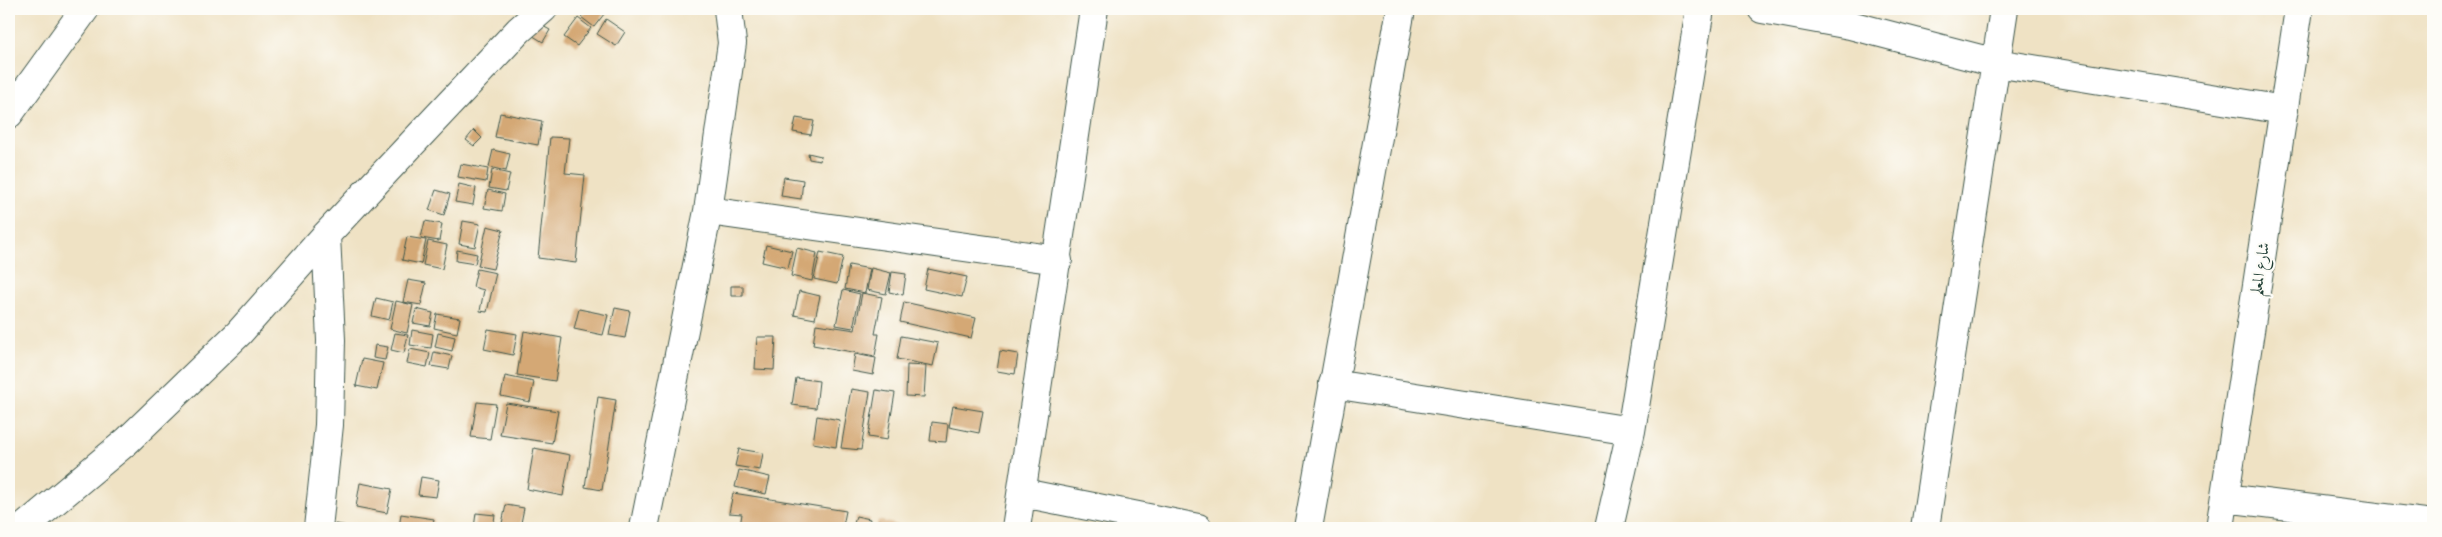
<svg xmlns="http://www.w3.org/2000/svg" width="2442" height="537" viewBox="0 0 2442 537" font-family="'IM FELL Double Pica',Amiri,serif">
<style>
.building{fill:#d4a874}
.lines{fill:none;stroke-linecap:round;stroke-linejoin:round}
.street-casing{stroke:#3e564a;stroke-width:30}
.street{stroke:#fff;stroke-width:28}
.labels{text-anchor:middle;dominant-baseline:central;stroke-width:4.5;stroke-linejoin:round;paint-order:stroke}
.street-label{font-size:16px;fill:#1f3d34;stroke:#fdfcf7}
</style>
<rect width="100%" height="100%" fill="#fdfcf7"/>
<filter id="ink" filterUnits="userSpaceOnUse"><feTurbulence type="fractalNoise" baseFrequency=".02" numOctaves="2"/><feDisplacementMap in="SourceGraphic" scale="10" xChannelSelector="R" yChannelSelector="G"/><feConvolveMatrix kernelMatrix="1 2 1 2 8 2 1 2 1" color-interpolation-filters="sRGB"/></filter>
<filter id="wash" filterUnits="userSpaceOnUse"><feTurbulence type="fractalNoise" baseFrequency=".0096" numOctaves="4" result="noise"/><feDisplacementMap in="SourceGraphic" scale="20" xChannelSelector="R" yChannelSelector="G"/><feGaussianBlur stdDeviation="1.12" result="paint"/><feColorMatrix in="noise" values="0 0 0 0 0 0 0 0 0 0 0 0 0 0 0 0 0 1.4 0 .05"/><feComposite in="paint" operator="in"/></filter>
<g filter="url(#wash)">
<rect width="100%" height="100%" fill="#efe2c4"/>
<g id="blocks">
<path class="building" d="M588 9H608L594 27 581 17Z
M578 18 591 28 577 46 564 37Z
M606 19 625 32 616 46 597 34Z
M537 23 550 30 543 42 530 34Z
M500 113 542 121 538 145 495 137Z
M796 118 814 121 811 135 793 132Z
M474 130 482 138 474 146 466 140Z
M550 137 569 138 565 173 585 175 576 263 538 258Z
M493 150 510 154 506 171 489 167Z
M808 153 821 156 820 161 809 159Z
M461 164 488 169 486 182 458 177Z
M492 170 510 174 506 191 489 188Z
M784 177 803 180 801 199 781 196Z
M459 184 476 188 473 205 455 202Z
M436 190 450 194 444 215 429 210Z
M488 190 505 194 502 211 484 208Z
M425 221 442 224 439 241 421 238Z
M463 221 480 224 475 247 459 244Z
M487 226 503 230 493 269 478 266Z
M407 237 426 240 421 264 402 260Z
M428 241 447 245 442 269 423 265Z
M766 245 792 251 788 268 762 262Z
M797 248 817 253 812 281 791 276Z
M457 250 477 254 475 264 456 261Z
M820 252 843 257 837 284 814 279Z
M849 265 870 269 865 293 845 289Z
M871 268 891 273 886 294 867 290Z
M477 269 496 273 487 312 480 311 484 290 473 287Z
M928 269 967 277 962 297 924 289Z
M892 272 906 274 903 295 889 292Z
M408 280 426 283 421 305 403 302Z
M731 286H743V296H731Z
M843 290 860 294 853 328 836 325Z
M799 291 820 296 815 319 794 315Z
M862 293 882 297 875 334H879L875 356 813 345 816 324 855 330Z
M376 298 393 302 389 320 372 316Z
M396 301 413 305 407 333 390 329Z
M904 302 976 318 971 338 900 322Z
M615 308 630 311 625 338 609 335Z
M416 309 433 313 430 326 413 323Z
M579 309 608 315 603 335 574 329Z
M437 314 460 318 457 333 434 328Z
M488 329 517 334 513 355 484 349Z
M412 330 433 334 431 348 410 345Z
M524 331 562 338 555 381 517 375Z
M395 333 408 335 404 353 391 350Z
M438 333 455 337 452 351 435 347Z
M901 336 938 343 933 366 897 359Z
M757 337H776L774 370 755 369Z
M375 345 388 347 385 360 373 358Z
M410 349 430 353 427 367 407 363Z
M1000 351 1018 354 1015 374 997 371Z
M434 352 452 356 449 369 431 366Z
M855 354 876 358 873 375 852 371Z
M362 359 383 363 377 390 356 386Z
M907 365 926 366 924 397 906 396Z
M505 376 534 382 530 402 501 396Z
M796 378 819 381 816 408 792 405Z
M851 389 870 392 861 450 841 448Z
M876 390 895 393 887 440 868 437Z
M598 397 616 400 602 490 585 487Z
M477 402 496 404 490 439 471 437Z
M506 403 558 411 552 443 500 435Z
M953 406 983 411 979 433 949 427Z
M817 416 840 420 836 447 813 443Z
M932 422 948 424 946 442 930 441Z
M534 448 570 455 563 496 527 489Z
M739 449 763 453 760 470 735 466Z
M739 470 770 477 766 494 735 487Z
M421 477 439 480 436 497 418 495Z
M360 483 392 489 387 513 356 507Z
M733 493 846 511 843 526 829 524 828 528H750L740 526 742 514 729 513Z
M506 505 524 508 520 528H501Z
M476 513 495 515 493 528H474Z
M401 514 434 519 432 528H399Z
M856 516 870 519 868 528H853Z
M878 520 902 526V528H876Z
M335 524 355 527V528H335Z"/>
</g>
</g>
<g filter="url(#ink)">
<use href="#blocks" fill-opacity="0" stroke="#3e564a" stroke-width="1"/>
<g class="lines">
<g class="street-casing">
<path id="street" d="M1762 9 1850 25 1996 63 2284 110
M9 114 85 9
M708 211 1058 260
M1333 384 1631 431
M1023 493 1198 528
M2225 498 2433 524
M23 528 127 441 239 333 326 235 519 30 543 9
M318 528 329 425 331 340 326 235
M644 528 708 211 732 43 728 9
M1016 528 1094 9
M1308 528 1401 9
M1609 528 1631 431 1700 9
M1925 528 2004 9
M2220 528 2299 9"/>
</g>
<use href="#street" class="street"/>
</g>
</g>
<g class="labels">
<g class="street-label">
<text transform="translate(2260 269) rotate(-81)">شارع المعلم</text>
</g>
</g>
<rect width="2442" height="537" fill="none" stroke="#fdfcf7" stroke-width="30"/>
</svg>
